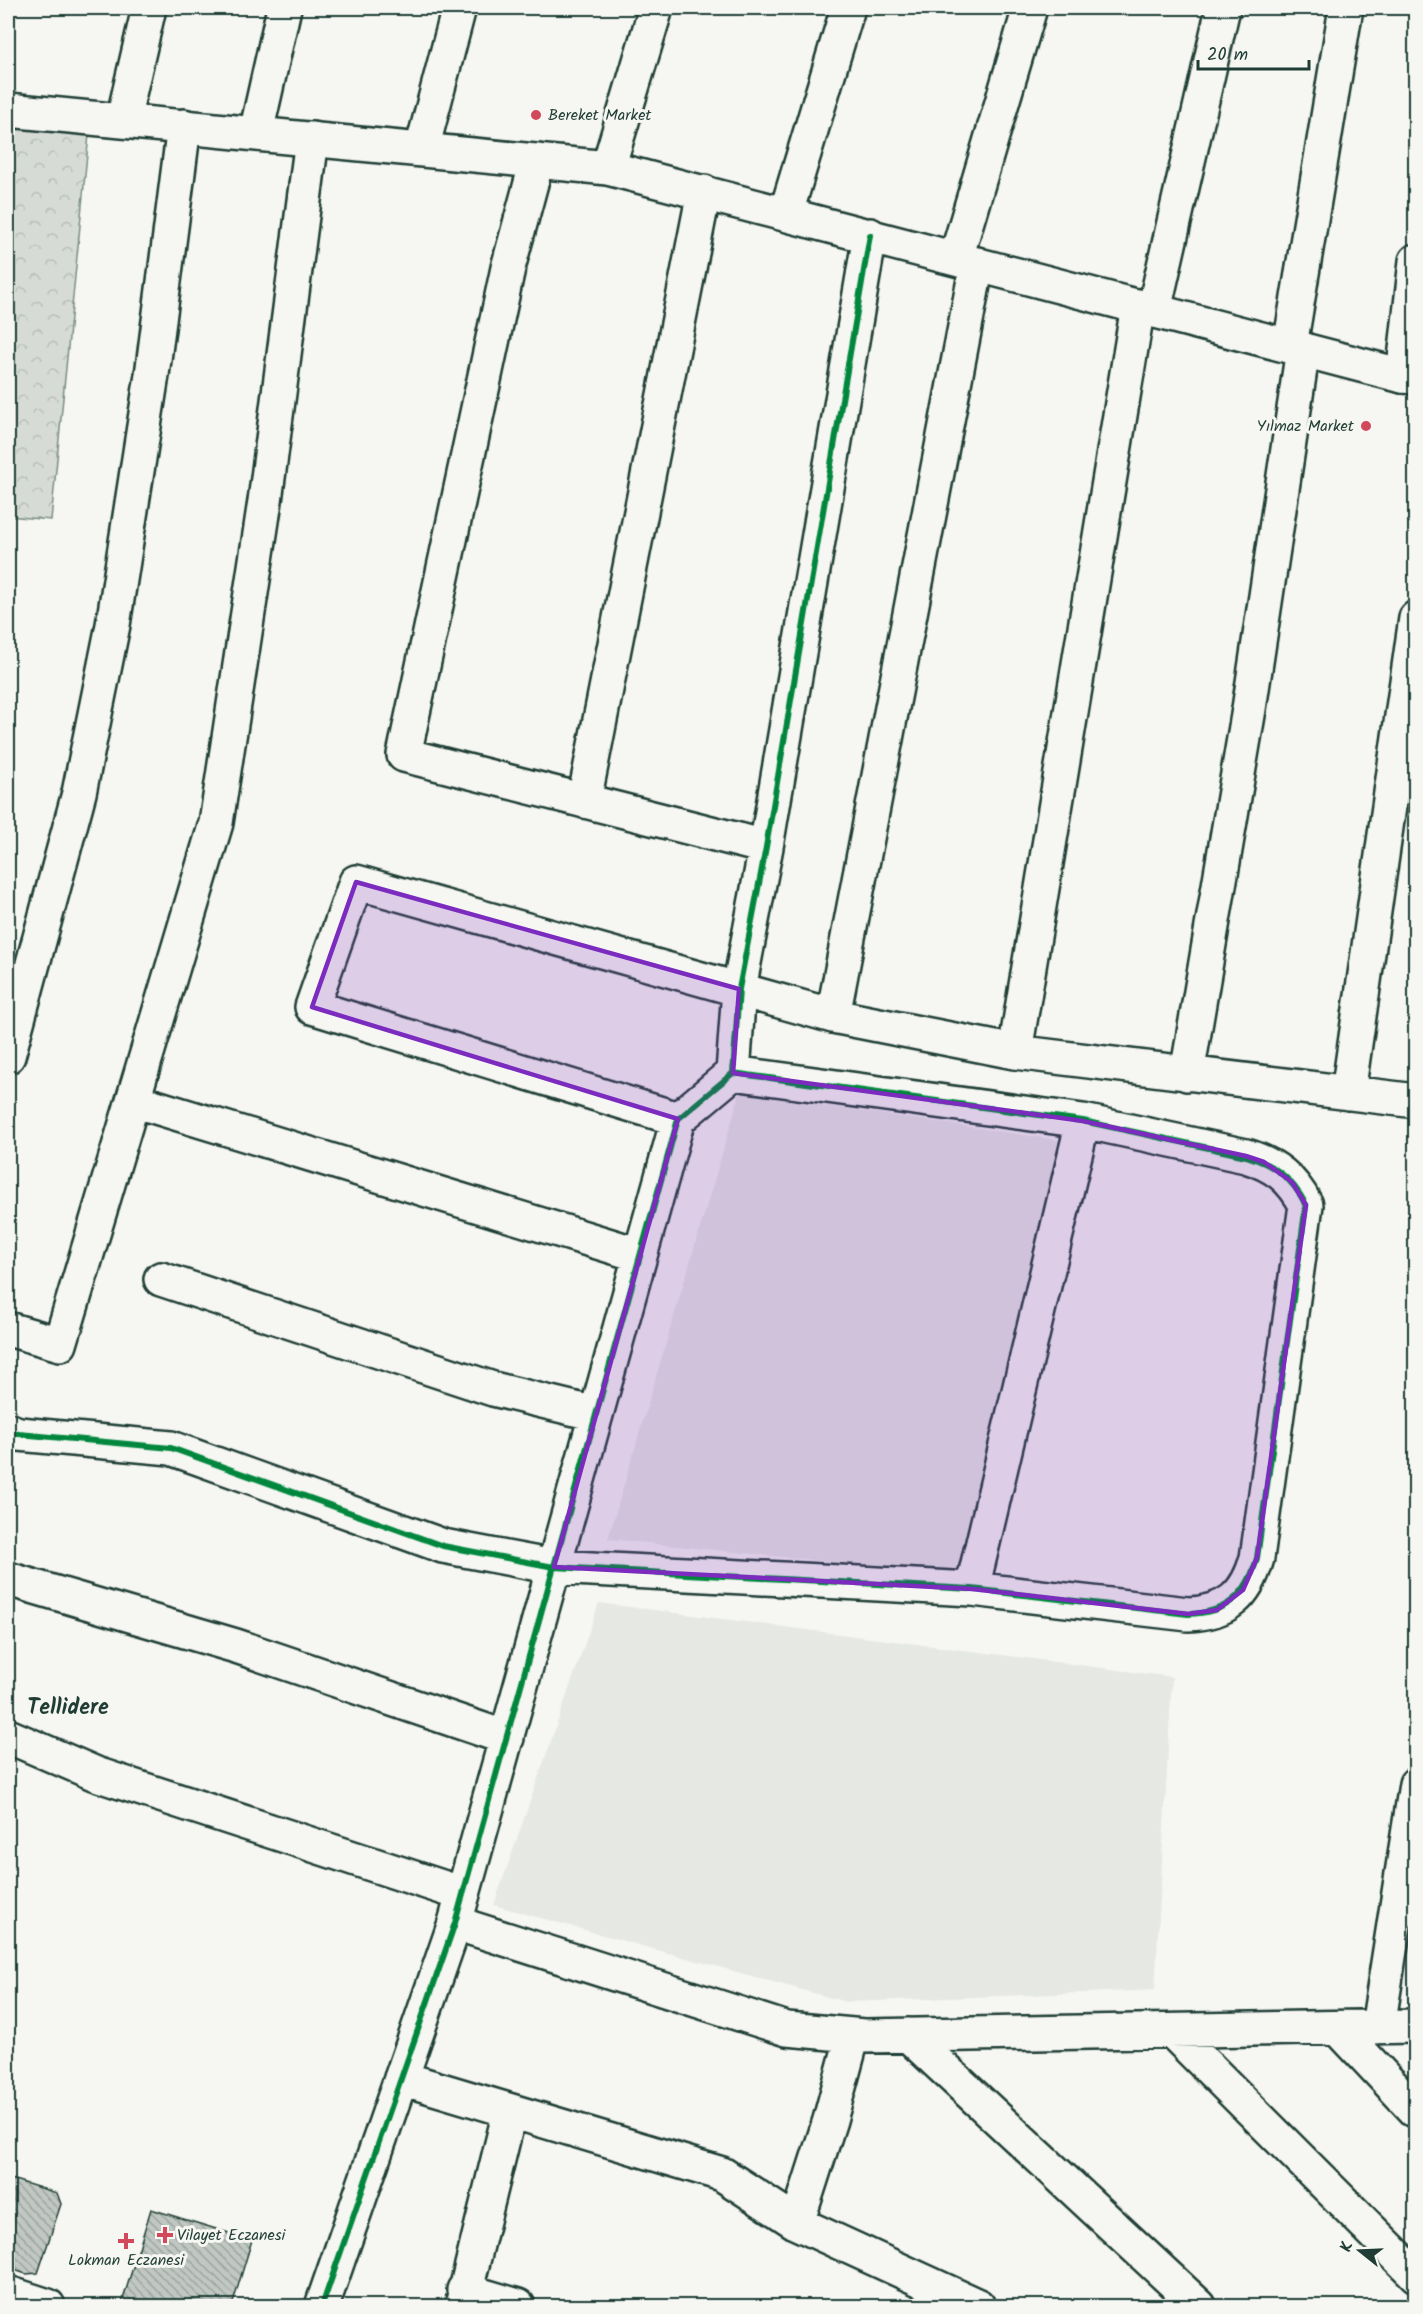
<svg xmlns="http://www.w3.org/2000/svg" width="1423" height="2314" viewBox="0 0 1423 2314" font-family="Kalam,sans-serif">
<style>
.built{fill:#e6e8e4}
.park{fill:url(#park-crowns);stroke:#7a8c85;stroke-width:1.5}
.building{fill:url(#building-back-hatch);stroke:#1f3d34;stroke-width:1.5}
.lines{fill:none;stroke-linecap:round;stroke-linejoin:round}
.street-casing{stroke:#1f3d34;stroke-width:38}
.secondary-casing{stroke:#1f3d34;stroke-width:38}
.street{stroke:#f6f6f2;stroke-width:33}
.secondary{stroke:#f6f6f2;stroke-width:33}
.cycleway-casing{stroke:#f6f6f2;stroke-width:10}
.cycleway{stroke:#00873e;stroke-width:6}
.marked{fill:#7b2cbf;fill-opacity:0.2;stroke:#7b2cbf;stroke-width:4.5;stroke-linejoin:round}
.poi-dot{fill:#d1495b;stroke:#f6f6f2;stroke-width:2}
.labels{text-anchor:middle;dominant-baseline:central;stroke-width:6;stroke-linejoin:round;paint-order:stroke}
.poi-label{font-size:16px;fill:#1f3d34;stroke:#f6f6f2;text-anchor:start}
.district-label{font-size:22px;font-weight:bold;fill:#1f3d34;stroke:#f6f6f2}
</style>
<defs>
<pattern id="park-crowns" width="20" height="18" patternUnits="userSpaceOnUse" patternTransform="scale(1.5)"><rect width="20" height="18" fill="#d6dbd6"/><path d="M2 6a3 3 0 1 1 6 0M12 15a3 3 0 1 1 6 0" fill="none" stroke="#b7bdb8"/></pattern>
<pattern id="building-back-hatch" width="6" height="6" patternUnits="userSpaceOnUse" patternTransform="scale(1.5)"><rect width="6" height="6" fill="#c1c8c3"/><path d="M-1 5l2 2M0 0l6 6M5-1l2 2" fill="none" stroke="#9ca49f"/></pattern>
</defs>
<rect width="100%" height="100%" fill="#f6f6f2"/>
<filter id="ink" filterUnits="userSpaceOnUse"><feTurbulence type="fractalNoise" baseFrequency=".0167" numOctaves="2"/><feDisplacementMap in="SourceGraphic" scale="12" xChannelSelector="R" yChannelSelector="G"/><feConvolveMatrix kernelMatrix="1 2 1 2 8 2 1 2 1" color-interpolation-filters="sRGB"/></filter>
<g filter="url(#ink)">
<path class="built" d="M740 1093 1058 1140 967 1576 608 1539Z
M599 1603 1172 1677 1155 1990 846 2002 494 1905Z"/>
<path class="park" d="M8 117 90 124 51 520 8 516Z"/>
<path class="building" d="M8 2178 57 2193 61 2204 38 2273 26 2274 8 2268Z
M151 2209 252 2240 232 2306H121Z"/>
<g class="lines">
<g class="street-casing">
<path id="street" d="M123 120 149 8
M256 133 284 8
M422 149 459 8
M537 161 508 268 404 755 766 847
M608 168 656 8
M786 213 848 8
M956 258 1030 8
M1154 310 1223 8
M1290 346 1346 8
M1403 376 1416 261
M584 801 704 192
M833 1016 977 264
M1015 1052 1138 306
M8 1056 79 793 113 625 152 375 184 126
M1187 1074 1249 709 1303 349
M1348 1093 1416 618
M133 1100 640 1255
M678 1119 312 1007 356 882 833 1016 1015 1052 1416 1101
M161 1279 493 1389 596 1414
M8 1329 60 1344 216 823 265 501 312 139
M8 1430 19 1434 171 1448 443 1546 554 1567 972 1589 1188 1614C1227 1613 1247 1595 1257 1558L1306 1205C1292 1178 1275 1165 1246 1156L1083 1121 733 1073
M8 1579 236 1646 507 1738
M972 1589 1083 1121
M8 1736 96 1774 463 1894
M455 1923 787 2029 864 2036 1416 2026
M1378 2027 1416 1784
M1338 2028 1416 2111
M1172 2031 1416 2275
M908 2035 1199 2306
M401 2078 722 2174 797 2223 978 2306
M797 2223 830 2120 853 2035
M464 2290 518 2306
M8 2293 48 2306
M322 2306 455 1923 678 1119 733 1073 739 989 766 847 870 235
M462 2306 510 2111"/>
</g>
<g class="secondary-casing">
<path id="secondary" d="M8 110 608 168 1403 376 1416 377"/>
</g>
<use href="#street" class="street"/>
<use href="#secondary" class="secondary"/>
<g class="cycleway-casing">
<path id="cycleway" d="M8 1430 19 1434 171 1448 443 1546 554 1567 972 1589 1188 1614C1227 1613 1247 1595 1257 1558L1306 1205C1292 1178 1275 1165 1246 1156L1083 1121 733 1073
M322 2306 455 1923 678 1119 733 1073 739 989 766 847 870 235"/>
</g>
<use href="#cycleway" class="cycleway"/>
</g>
</g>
<path class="marked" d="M356 882 739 989 733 1073 1083 1121 1246 1156 1264 1162 1292 1182 1306 1205 1257 1558 1243 1590 1217 1610 1188 1614 972 1589 554 1567 678 1119 312 1007Z"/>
<g class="poi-dot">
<circle cx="536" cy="115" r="6"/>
<circle cx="1366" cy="426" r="6"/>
<path d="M162 2226h6v6h6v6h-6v6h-6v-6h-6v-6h6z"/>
<path d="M123 2232h6v6h6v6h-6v6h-6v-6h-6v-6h6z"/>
</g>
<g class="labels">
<g class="poi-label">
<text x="548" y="115">Bereket Market</text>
<text x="1354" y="426" text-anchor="end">Yılmaz Market</text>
<text x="177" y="2235">Vilayet Eczanesi</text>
<text x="126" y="2260" text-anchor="middle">Lokman Eczanesi</text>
</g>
<g class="district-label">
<text x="68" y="1708">Tellidere</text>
</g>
</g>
<rect width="1423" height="2314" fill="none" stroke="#f6f6f2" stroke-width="30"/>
<rect x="15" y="15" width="1393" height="2284" fill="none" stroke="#1f3d34" stroke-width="2" filter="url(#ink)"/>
<g transform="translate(1360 2251) rotate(288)" stroke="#f6f6f2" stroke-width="4.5" paint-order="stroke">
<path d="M0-4.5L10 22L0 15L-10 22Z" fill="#1f3d34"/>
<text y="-9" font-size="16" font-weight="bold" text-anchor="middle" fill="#1f3d34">K</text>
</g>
<path d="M1198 60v9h111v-9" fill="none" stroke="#1f3d34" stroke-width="3"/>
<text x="1207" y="60" font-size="18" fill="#1f3d34" stroke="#f6f6f2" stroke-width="4.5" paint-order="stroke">20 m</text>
</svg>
